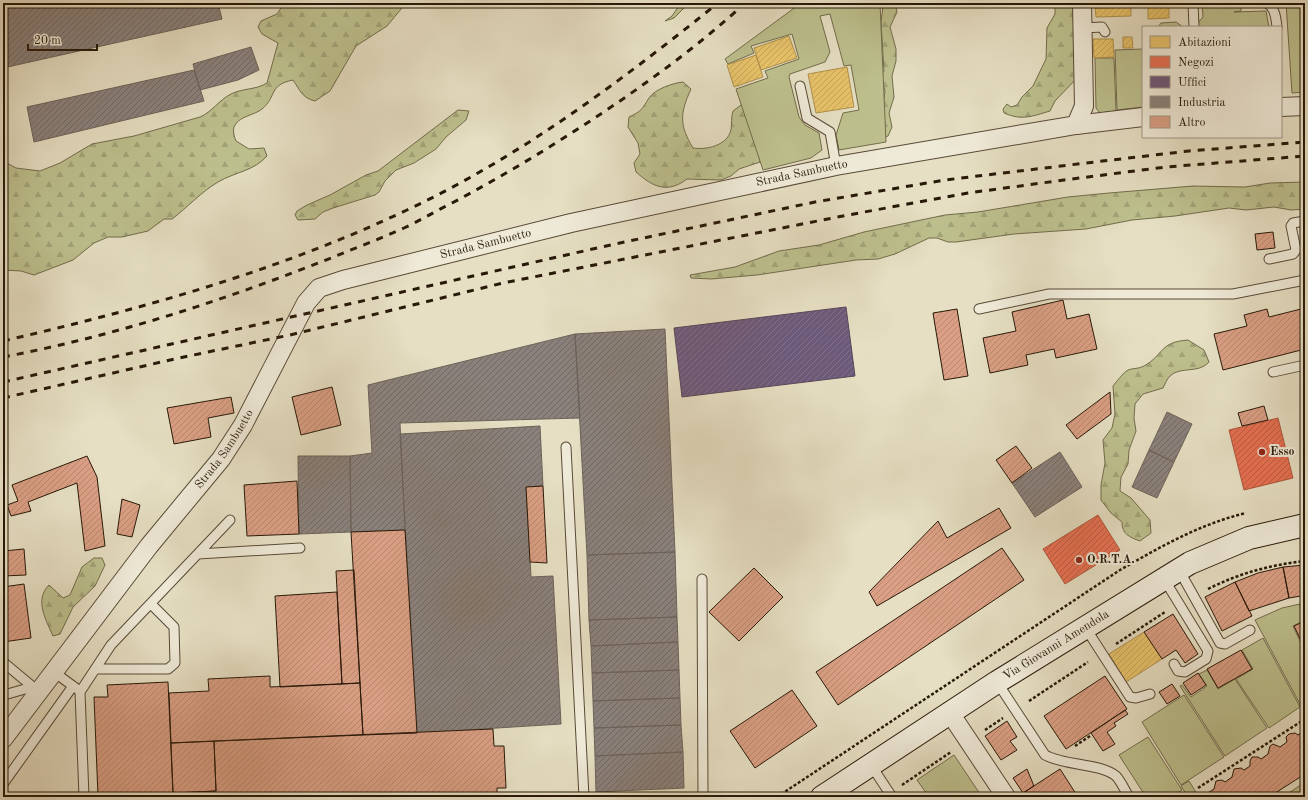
<svg xmlns="http://www.w3.org/2000/svg" width="1308" height="800" viewBox="0 0 1308 800" font-family="'Old Standard TT',serif">
<style>
.grass{fill:url(#grass-dots);stroke:#726c4b}
.forest{fill:url(#forest-firs);stroke:#726c4b}
.garden{fill:#bdc08e;stroke:#726c4b}
.homes{fill:url(#homes-hatch);stroke:#af904d}
.shops{fill:url(#shops-hatch);stroke:#ae553b}
.offices{fill:url(#offices-hatch);stroke:#584658}
.industry{fill:url(#industry-hatch);stroke:#6d6259}
.building{fill:url(#building-hatch);stroke:#281808}
.lines{fill:none;stroke-linecap:round;stroke-linejoin:round}
.service-casing{stroke:#584a37;stroke-width:11}
.minor-casing{stroke:#584a37;stroke-width:20}
.secondary-casing{stroke:#281808;stroke-width:24}
.path{stroke:#281808;stroke-width:2.5;stroke-dasharray:3 2;stroke-linecap:butt}
.service{stroke:#efead8;stroke-width:9}
.minor{stroke:#efead8;stroke-width:18}
.secondary{stroke:#efead8;stroke-width:22}
.rail{stroke:#281808;stroke-width:3;stroke-dasharray:7 7;stroke-linecap:butt}
.poi-dot{fill:#8f2418;stroke:#efead8;stroke-width:1.5}
.labels{text-anchor:middle;dominant-baseline:central;stroke-width:4;stroke-linejoin:round;paint-order:stroke}
.street-label{font-size:12px;fill:#281808;stroke:#efead8}
.poi-label{font-size:12px;font-weight:bold;fill:#281808;stroke:#efead8;text-anchor:start}
</style>
<defs>
<pattern id="grass-dots" width="8" height="8" patternUnits="userSpaceOnUse"><rect width="8" height="8" fill="#bdc08e"/><path d="M2 2h.1M6 6h.1" fill="none" stroke="#a2a479" stroke-width="1.8" stroke-linecap="round"/></pattern>
<pattern id="forest-firs" width="22" height="20" patternUnits="userSpaceOnUse"><rect width="22" height="20" fill="#bdc08e"/><path d="M5 1l3.5 6h-7zM16 11l3.5 6h-7z" fill="#a2a479"/></pattern>
<pattern id="homes-hatch" width="6" height="6" patternUnits="userSpaceOnUse"><rect width="6" height="6" fill="#e9c46a"/><path d="M-1 1l2-2M0 6l6-6M5 7l2-2" fill="none" stroke="#c8a85a"/></pattern>
<pattern id="shops-hatch" width="6" height="6" patternUnits="userSpaceOnUse"><rect width="6" height="6" fill="#e76f51"/><path d="M-1 1l2-2M0 6l6-6M5 7l2-2" fill="none" stroke="#bb5a41"/></pattern>
<pattern id="offices-hatch" width="6" height="6" patternUnits="userSpaceOnUse"><rect width="6" height="6" fill="#6d597a"/><path d="M-1 1l2-2M0 6l6-6M5 7l2-2" fill="none" stroke="#817189"/></pattern>
<pattern id="industry-hatch" width="6" height="6" patternUnits="userSpaceOnUse"><rect width="6" height="6" fill="#8a817c"/><path d="M-1 1l2-2M0 6l6-6M5 7l2-2" fill="none" stroke="#716964"/></pattern>
<pattern id="building-hatch" width="6" height="6" patternUnits="userSpaceOnUse"><rect width="6" height="6" fill="#da9f84"/><path d="M-1 1l2-2M0 6l6-6M5 7l2-2" fill="none" stroke="#bb8870"/></pattern>
</defs>
<rect width="100%" height="100%" fill="#e6dfc3"/>
<filter id="stains"><feTurbulence type="fractalNoise" baseFrequency=".005" numOctaves="4"/><feColorMatrix values="0 0 0 0 .2 0 0 0 0 .09 0 0 0 0 .02 0 0 0 .5 -.17"/></filter>
<radialGradient id="worn" r=".72"><stop offset=".6" stop-color="#630" stop-opacity="0"/><stop offset="1" stop-color="#630" stop-opacity=".3"/></radialGradient>
<path class="grass" d="M681 3H689L674 18 665 21 672 16Z"/>
<path class="forest" d="M279 3H406L387 26 356 46 330 91 315 101C302 98 300 90 293 80 268 85 277 97 262 109 255 115 240 116 235 125 232 130 234 136 236 141L249 149 264 148 267 156C254 171 235 172 218 182 201 192 188 207 172 219H164L148 231 122 237H108L94 243 73 260 34 275 21 271 3 270V161L16 168 40 171 60 163 92 144 134 136 200 117C212 112 219 100 231 94 243 88 256 90 267 83L278 43 262 34 258 27 261 21 277 14 281 8Z
M881 3H895L897 12 890 27 896 49V61L892 76 894 97 889 113 892 127 888 136 878 141 885 91 881 75 884 71 881 22 883 6Z
M1055 3H1074L1077 78 1055 101 1050 111C1033 116 1022 121 1004 113L1003 109 1007 104 1011 107 1017 105 1022 97 1033 86 1046 59 1047 28 1055 14Z
M683 82 691 89C680 113 679 125 693 148 706 150 727 146 731 130 732 124 731 117 733 111L741 105H751L760 162 739 169 731 176 721 180 687 179C667 194 653 187 636 172L634 163 640 154 638 143 628 127 629 117C642 111 642 109 649 98 655 89 673 83 683 82Z
M458 110 469 111 466 120 446 137 436 149 414 163 396 170 385 181 379 192 375 195 333 208 323 212 315 219 298 220 295 215 297 211 307 205 330 195 366 175 378 171Z
M1305 182V209L1291 210 1274 207 1246 210 1229 208 1175 216 1132 220 1086 229 1014 234 956 242H948L937 238H929L895 254 878 259 856 260 757 275 711 279 691 278 690 275 735 267 779 251 819 245 864 232 945 215 978 212 1068 197 1109 193 1193 186 1245 187 1270 183Z
M1188 340 1204 350 1209 362C1199 374 1180 366 1170 376 1167 379 1165 384 1163 388L1143 394 1135 404 1134 418 1136 431 1129 450 1128 464 1121 477 1120 491 1131 498 1150 520 1151 533 1140 541C1129 537 1122 534 1122 522L1111 513 1101 500V485L1105 463 1103 440 1112 428 1115 414 1113 386C1117 381 1123 373 1128 370 1133 368 1139 369 1144 366 1164 355 1159 342 1188 340Z
M94 558H102L105 565 95 586 73 607 60 634 53 636C46 620 34 600 49 585L63 598 70 595 82 567Z"/>
<path class="garden" d="M801 3H880L886 142 839 150 836 135 843 113 859 110 851 65 844 66 830 14 820 16 830 52 825 62 790 74 789 77 799 117 805 125 819 133 822 150 811 158 763 170 736 89 768 78 765 71 799 59 792 34 751 46 754 53 728 64 725 59Z
M1202 3H1241V11L1234 12 1266 11 1269 27H1197V24L1203 17Z
M1286 3H1305V92L1292 93Z
M1176 22 1183 27H1158L1161 23Z
M1143 49V107L1117 110 1115 50Z
M1095 58H1114L1116 111 1100 113 1096 108Z
M1300 604 1301 615 1305 614V620L1293 626 1305 652V704L1301 706 1255 620 1282 608Z
M1263 638 1300 707 1269 728 1236 679 1253 669 1242 650Z
M1207 670 1218 689 1235 679 1267 728 1225 756 1180 686 1182 685 1191 697 1207 686 1199 674Z
M1184 695 1224 757 1181 785 1142 722Z
M1148 737 1182 790 1171 797H1146L1119 755Z
M954 755 982 797H929L917 780Z
M1189 781 1199 797H1188L1181 786Z
M1305 782V797H1283Z"/>
<path class="homes" d="M1095 3H1169V18L1148 19V7L1095 8Z
M1131 7V16L1096 17 1095 8Z
M789 36 797 58 761 70 754 48Z
M1123 37H1132L1133 48H1123Z
M1093 39H1113L1114 57 1094 58Z
M756 55 763 77 734 87 727 65Z
M847 67 854 107 816 113 808 74Z
M1144 632 1162 659 1126 682 1109 654Z"/>
<path class="shops" d="M1278 418 1293 478 1244 490 1229 430Z
M1098 515 1120 550 1065 584 1043 549Z"/>
<path class="offices" d="M846 307 855 376 682 397 674 328Z"/>
<path class="industry" d="M3 3H218L222 19 3 68Z
M251 47 259 70 238 80 200 90 193 64Z
M194 70 204 101 34 142 27 107Z
M665 329 675 552 587 555 575 334Z
M575 334 580 418 400 423 405 530 351 532 350 456 372 453 368 385Z
M1167 412 1192 424 1174 462 1149 450Z
M540 426 543 486 526 487 531 577 553 576 561 724 417 733 400 434Z
M1149 450 1174 462 1157 498 1132 487Z
M1060 452 1082 487 1035 517 1012 483Z
M298 456H350L351 532 299 534Z
M675 552 677 617 589 620 587 555Z
M677 617 678 642 591 646 589 620Z
M678 642 679 670 592 673 591 646Z
M679 670 680 698 593 701 592 673Z
M680 698 681 725 594 728 593 701Z
M681 725 683 752 595 756 594 728Z
M683 752 684 788 596 792 595 756Z"/>
<path class="building" d="M1273 232 1275 248 1257 250 1255 234Z
M1063 300 1067 319 1089 314 1097 349 1056 358 1054 349 1026 355 1028 365 990 373 983 338 1016 331 1012 312Z
M1305 308V349L1223 370 1214 334 1247 326 1244 315 1267 309 1269 317Z
M957 309 968 376 944 380 933 313Z
M332 387 341 425 301 435 292 397Z
M1110 392 1111 414 1077 439 1066 425Z
M231 397 234 413 208 418 211 437 174 444 167 408Z
M1264 406 1268 420 1242 426 1238 413Z
M1016 446 1032 468 1012 483 996 460Z
M87 456 97 477 105 546 85 551 77 483 28 502 31 511 11 516 7 505 18 501 12 485Z
M297 481 299 534 247 536 244 485Z
M543 486 547 563 530 562 526 487Z
M122 499 140 505 132 537 117 534Z
M999 508 1011 528 877 606 869 592 938 521 947 538Z
M405 530 417 733 363 735 351 532Z
M1002 548 1024 580 838 705 816 672Z
M24 549 26 575 3 576V551Z
M1305 565V601L1302 602 1301 596 1289 598 1283 567Z
M1283 567 1289 598 1249 611 1235 582 1258 573Z
M754 568 783 597 739 641 709 612Z
M354 570 360 683 342 684 336 571Z
M1235 582 1252 616 1222 631 1205 597Z
M24 584 31 638 3 642V587Z
M337 592 342 684 280 687 275 596Z
M1173 614 1198 654 1185 663 1176 650 1162 659 1144 632Z
M1305 621V649L1294 626Z
M1241 650 1252 669 1218 688 1207 669Z
M1198 673 1206 685 1191 695 1183 683Z
M270 676V687L360 683 363 735 171 743 169 693 209 691 208 679Z
M1105 676 1127 709 1066 749 1044 716Z
M168 682 173 793 98 796 94 697H108L107 685Z
M1172 684 1180 696 1167 704 1159 692Z
M792 690 817 726 755 768 730 731Z
M1125 710 1128 714 1114 723 1116 726 1107 732 1115 744 1103 751 1091 733Z
M1007 721 1017 737 1010 741 1017 750 1001 760 985 736Z
M1305 725V774L1269 797H1207L1206 794 1214 789 1216 781 1222 780 1225 782 1232 777 1234 769 1241 768 1244 770 1250 766V761L1252 757H1258L1261 759 1268 754 1270 746 1273 744 1280 747 1287 742 1286 737 1289 734 1295 733 1298 735 1305 730Z
M493 729 494 746H504L506 788H497V797H98L216 791 214 741Z
M214 741 216 791 173 793 171 743Z
M1027 769 1034 786 1023 793 1013 778Z
M1060 769 1078 797H1026L1023 793Z"/>
<g class="lines">
<g class="service-casing">
<path id="service" d="M1193 3 1194 27
M1267 3C1275 8 1276 18 1277 27
M1083 28 1102 27 1105 32
M800 86 807 118 830 132 836 166
M1269 259 1293 254 1296 250 1291 226 1293 223 1305 221
M979 309 1049 294H1233L1305 280
M1273 372 1305 365
M566 447 584 797
M198 554 300 548
M1179 570 1220 643 1225 644 1250 630
M702 579 703 797
M1164 579 1208 651 1206 659 1185 672 1178 671 1174 664
M1085 627 1130 697 1136 698 1150 694
M3 662 39 692
M95 669H168L175 663 174 627 151 604
M54 672 77 689
M997 682 1045 755C1065 766 1100 763 1116 776 1121 781 1125 791 1129 797
M4 695 32 687
M871 765 892 797
M3 784 73 686
M84 797 80 692 111 645 230 520"/>
</g>
<g class="minor-casing">
<g id="minor">
<path d="M1281 107 1305 106"/>
<path d="M1076 125 1143 117"/>
<path d="M950 713 1006 797"/>
<path id="s1" d="M3 739 149 546 221 459 243 425 306 303 319 288 343 280 571 223 836 166 1076 125 1084 106 1082 3"/>
</g>
</g>
<g class="secondary-casing">
<g id="secondary">
<path id="s2" d="M822 797 997 682 1190 563 1249 538 1305 525"/>
</g>
</g>
<path class="path" d="M1208 589C1240 573 1270 565 1305 561
M1116 644 1165 612
M1029 701 1088 662
M985 730 1003 718
M1075 746 1090 736
M902 785 951 752
M1198 788 1305 719
M777 797 1120 570C1160 547 1200 524 1246 513"/>
<use href="#service" class="service"/>
<use href="#minor" class="minor"/>
<use href="#secondary" class="secondary"/>
<path class="rail" d="M3 341C142 309 278 271 407 210 520 157 621 81 718 3
M3 357C115 336 225 300 331 258 355 248 380 239 404 228 421 220 436 211 452 203 509 173 564 139 617 103 662 72 705 40 745 3
M3 382 615 244 815 202 945 180 1086 163 1189 151 1305 142
M3 398 179 358 290 335 503 283 848 215 968 193 1064 180 1166 167 1305 156"/>
</g>
<g class="poi-dot">
<circle cx="1262" cy="452" r="4"/>
<circle cx="1079" cy="560" r="4"/>
</g>
<g class="labels">
<g class="street-label">
<text stroke="none"><textPath href="#s1" startOffset="1049">Strada Sambuetto</textPath></text>
<text stroke="none"><textPath href="#s1" startOffset="725">Strada Sambuetto</textPath></text>
<text stroke="none"><textPath href="#s1" startOffset="365">Strada Sambuetto</textPath></text>
<text stroke="none"><textPath href="#s2" startOffset="279">Via Giovanni Amendola</textPath></text>
</g>
<g class="poi-label">
<text x="1270" y="452">Esso</text>
<text x="1087" y="560">O.R.T.A.</text>
</g>
</g>
<rect width="1308" height="800" fill="none" stroke="#e6dfc3" stroke-width="16"/>
<rect x="4" y="4" width="1300" height="792" fill="none" stroke="#281808" stroke-width="2"/>
<rect x="8" y="8" width="1292" height="784" fill="none" stroke="#281808"/>
<rect x="1142" y="26" width="140" height="112" fill="#efead8" stroke="#9f9685"/>
<rect x="1150" y="36" width="20" height="12" fill="#e9c46a" stroke="#9f9685"/>
<text x="1178" y="46" font-size="12" fill="#281808">Abitazioni</text>
<rect x="1150" y="56" width="20" height="12" fill="#e76f51" stroke="#9f9685"/>
<text x="1178" y="66" font-size="12" fill="#281808">Negozi</text>
<rect x="1150" y="76" width="20" height="12" fill="#6d597a" stroke="#9f9685"/>
<text x="1178" y="86" font-size="12" fill="#281808">Uffici</text>
<rect x="1150" y="96" width="20" height="12" fill="#8a817c" stroke="#9f9685"/>
<text x="1178" y="106" font-size="12" fill="#281808">Industria</text>
<rect x="1150" y="116" width="20" height="12" fill="#da9f84" stroke="#9f9685"/>
<text x="1178" y="126" font-size="12" fill="#281808">Altro</text>
<path d="M28 44v6h69v-6" fill="none" stroke="#281808" stroke-width="2"/>
<text x="34" y="44" font-size="12" fill="#281808" stroke="#efead8" stroke-width="3" paint-order="stroke">20 m</text>
<rect width="100%" height="100%" filter="url(#stains)"/>
<rect width="100%" height="100%" fill="url(#worn)"/>
</svg>
